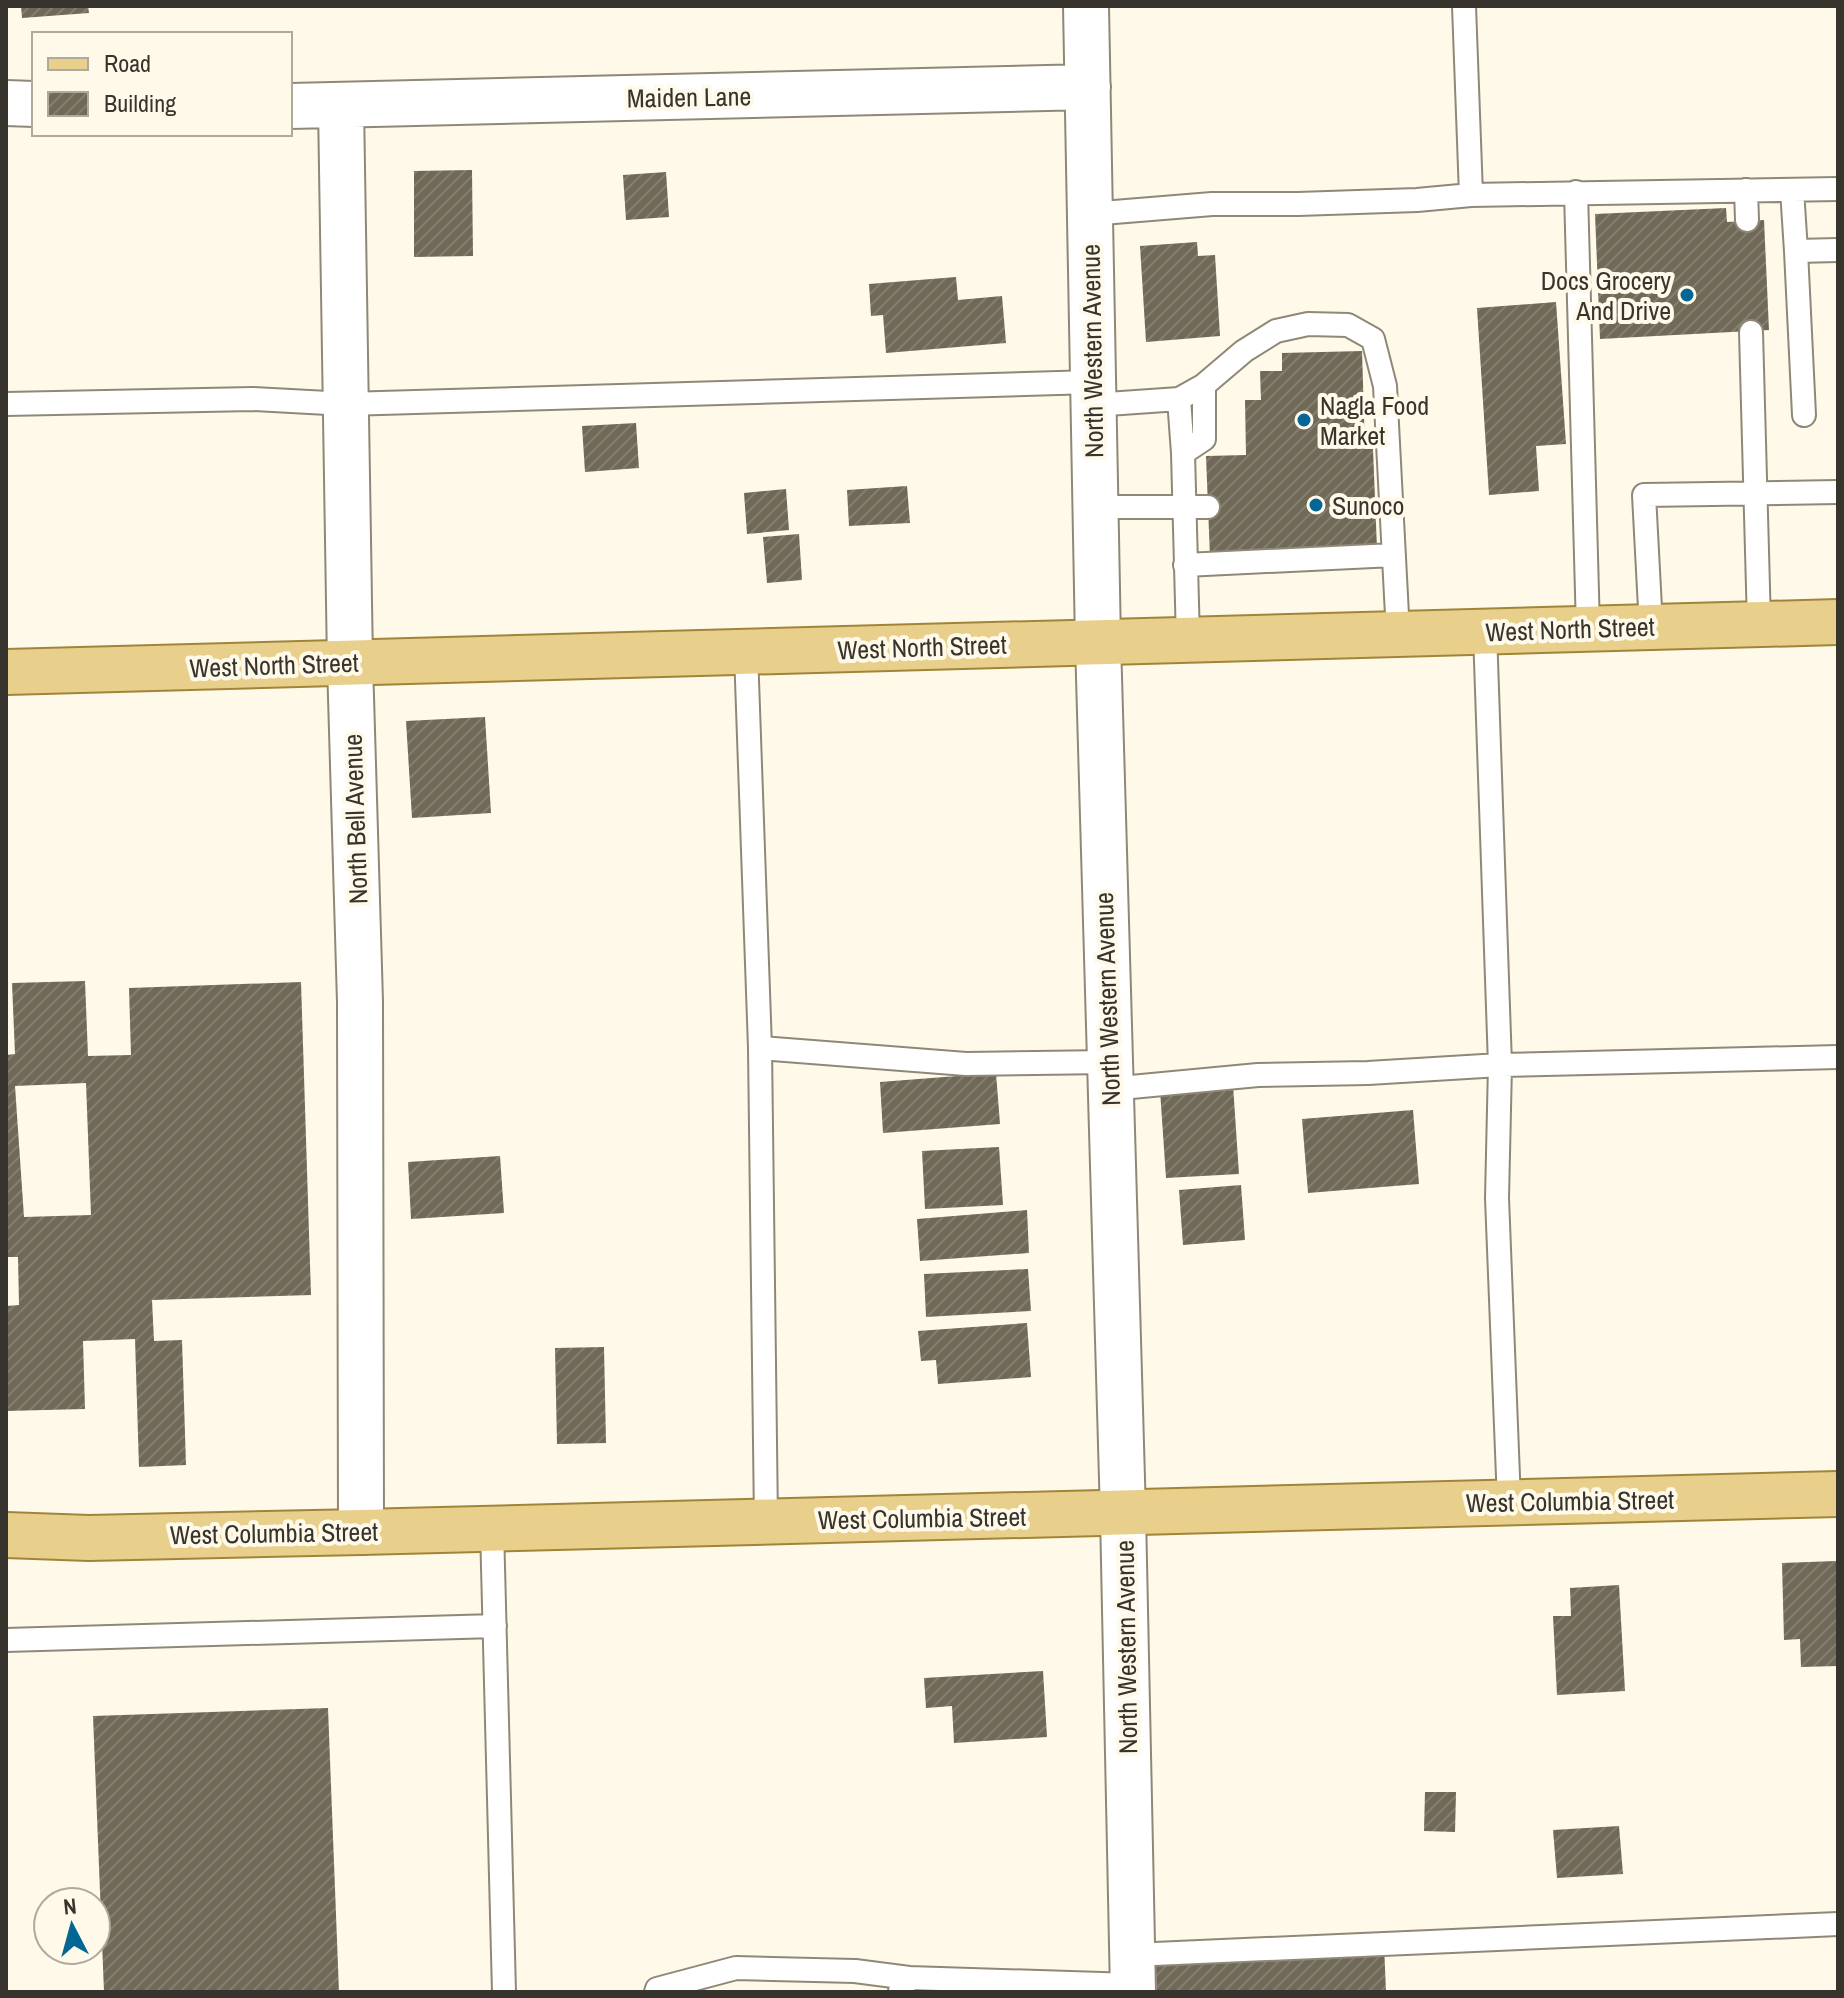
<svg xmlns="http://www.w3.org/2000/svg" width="1844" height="1998" viewBox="0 0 1844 1998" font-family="'Archivo Narrow',sans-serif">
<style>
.building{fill:url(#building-hatch);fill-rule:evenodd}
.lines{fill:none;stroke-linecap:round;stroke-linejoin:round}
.lane-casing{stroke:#8f8876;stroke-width:26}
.street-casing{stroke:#8f8876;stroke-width:48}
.primary-casing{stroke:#a08539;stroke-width:48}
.lane{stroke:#fff;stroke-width:22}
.street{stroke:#fff;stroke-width:44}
.primary{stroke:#e8d08c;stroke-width:44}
.poi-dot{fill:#046695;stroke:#fff9e9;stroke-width:3}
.labels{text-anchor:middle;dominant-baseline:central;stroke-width:8;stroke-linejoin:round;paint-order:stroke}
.street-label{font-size:26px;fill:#37342d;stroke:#fff9e9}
.poi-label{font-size:26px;fill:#37342d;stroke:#fff9e9;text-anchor:start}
</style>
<defs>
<pattern id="building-hatch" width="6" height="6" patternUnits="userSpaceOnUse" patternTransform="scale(2)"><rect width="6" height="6" fill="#706958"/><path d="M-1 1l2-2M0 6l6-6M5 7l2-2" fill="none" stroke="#857f72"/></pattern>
</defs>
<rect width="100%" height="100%" fill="#fff9e9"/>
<path class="building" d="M21 6H88L89 13 22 18Z
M472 170 473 256 414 257V171Z
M666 172 669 217 626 220 623 175Z
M1726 208 1727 222 1764 220 1769 330 1600 339 1595 214Z
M1197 242 1198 256 1215 255 1220 336 1146 342 1140 246Z
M956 277 958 300 1002 296 1006 343 886 353 883 315 871 316 869 284Z
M1556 302 1566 444 1536 446 1539 491 1489 495 1477 308Z
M1362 351 1365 449H1373L1377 549 1210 557 1206 456 1246 455 1245 400H1261L1260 371H1282V353Z
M636 423 639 468 585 472 582 426Z
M907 486 910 523 849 526 847 490Z
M786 489 789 530 747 534 744 493Z
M799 534 802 580 767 583 763 537Z
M485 717 491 813 412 818 406 721Z
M85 981 88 1056 131 1055 129 988 301 982 311 1295 152 1300 154 1341 182 1340 186 1465 139 1467 135 1339 83 1341 85 1409 6 1411V1306L19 1305 18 1257H6V1055L15 1054 12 983ZM86 1083 91 1215 24 1217 15 1086Z
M996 1073 1000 1124 883 1133 880 1082Z
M1233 1085 1239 1174 1166 1178 1160 1090Z
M1413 1110 1419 1184 1308 1193 1302 1119Z
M999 1147 1003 1205 925 1209 922 1151Z
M500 1156 504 1213 411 1219 408 1162Z
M1241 1185 1245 1240 1183 1245 1179 1190Z
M1027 1210 1029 1253 920 1261 917 1219Z
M1028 1269 1031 1311 926 1317 924 1274Z
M1027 1323 1031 1377 938 1384 936 1360 921 1361 918 1331Z
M604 1347 606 1443 557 1444 555 1348Z
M1836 1561 1838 1666 1801 1667 1800 1639 1784 1640 1782 1563Z
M1619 1585 1625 1691 1557 1695 1553 1616H1571L1570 1588Z
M1043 1671 1047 1737 954 1743 952 1706 926 1708 924 1678Z
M328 1708 339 1992H104L93 1716Z
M1425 1792H1456L1455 1832 1424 1831Z
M1619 1826 1623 1874 1557 1878 1553 1830Z
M1384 1944 1386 1992H1157L1155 1955Z"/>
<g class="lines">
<g class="lane-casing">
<path id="lane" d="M1464 6 1471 195
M1746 190 1747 220
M1792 190 1796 251
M1576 192 1588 629
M1090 214 1212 204H1298L1417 200 1471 195 1838 189
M1751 332 1759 624
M1179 399 1183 453 1188 640
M6 404 253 399 346 404 1093 382
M1093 405 1179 399 1204 385 1244 351 1276 331 1308 324 1348 325 1373 339 1385 386 1398 634
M1804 415 1796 251 1838 250
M1183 453 1204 439V385
M1095 507H1208
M1185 565 1394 555
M1651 627 1644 495 1838 492
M1485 632 1500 1065 1497 1198 1509 1502
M746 652 760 1048 766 1521
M760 1048 966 1064 1109 1062
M1110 1089 1258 1075 1368 1073 1500 1065 1838 1057
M492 1528 504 1992
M6 1640 495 1626
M1132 1955 1838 1924
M900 1991 909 1978 1133 1985
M656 1992 657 1989 736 1968 855 1971 909 1978"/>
</g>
<g class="street-casing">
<path id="street" d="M1086 6 1098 642 1123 1514 1133 1992
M6 103 34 104
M290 106 1088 87
M341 106 350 663 360 1002 361 1532"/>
</g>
<g class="primary-casing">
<path id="primary" d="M6 672 1838 622
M6 1535 89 1538 361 1532 1838 1494"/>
</g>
<use href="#lane" class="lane"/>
<use href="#street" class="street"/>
<use href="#primary" class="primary"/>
</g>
<g class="poi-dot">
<circle cx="1687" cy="295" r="8"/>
<circle cx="1304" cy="420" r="8"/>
<circle cx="1316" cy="505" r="8"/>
</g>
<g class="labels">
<g class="street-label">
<text transform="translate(689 97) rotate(-1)">Maiden Lane</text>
<text transform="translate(1092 351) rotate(-91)">North Western Avenue</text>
<text transform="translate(1570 629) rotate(-2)">West North Street</text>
<text transform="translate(922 647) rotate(-2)">West North Street</text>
<text transform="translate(274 665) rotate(-2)">West North Street</text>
<text transform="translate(355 819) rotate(-92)">North Bell Avenue</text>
<text transform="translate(1107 999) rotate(-92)">North Western Avenue</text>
<text transform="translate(1570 1501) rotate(-1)">West Columbia Street</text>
<text transform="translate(922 1518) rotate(-1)">West Columbia Street</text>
<text transform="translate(274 1533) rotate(-1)">West Columbia Street</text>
<text transform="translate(1126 1647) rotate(-91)">North Western Avenue</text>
</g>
<g class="poi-label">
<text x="1671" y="280" text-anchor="end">Docs Grocery<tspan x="1671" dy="30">And Drive</tspan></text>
<text x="1320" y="405">Nagla Food<tspan x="1320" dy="30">Market</tspan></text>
<text x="1332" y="505">Sunoco</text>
</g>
</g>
<rect width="1844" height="1998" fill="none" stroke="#37342d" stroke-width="16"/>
<rect x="32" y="32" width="260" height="104" fill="#fff9e9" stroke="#afaa9e" stroke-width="2"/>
<rect x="48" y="58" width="40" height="12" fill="#e8d08c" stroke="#afaa9e" stroke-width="2"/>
<text x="104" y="72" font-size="24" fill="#37342d">Road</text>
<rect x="48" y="92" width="40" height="24" fill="url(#building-hatch)" stroke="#afaa9e" stroke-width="2"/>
<text x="104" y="112" font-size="24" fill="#37342d">Building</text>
<g transform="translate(72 1926) rotate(354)"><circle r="38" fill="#fff9e9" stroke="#afaa9e" stroke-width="2"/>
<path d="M0-6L14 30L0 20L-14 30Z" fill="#046695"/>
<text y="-12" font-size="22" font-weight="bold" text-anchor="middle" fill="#37342d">N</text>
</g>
</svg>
